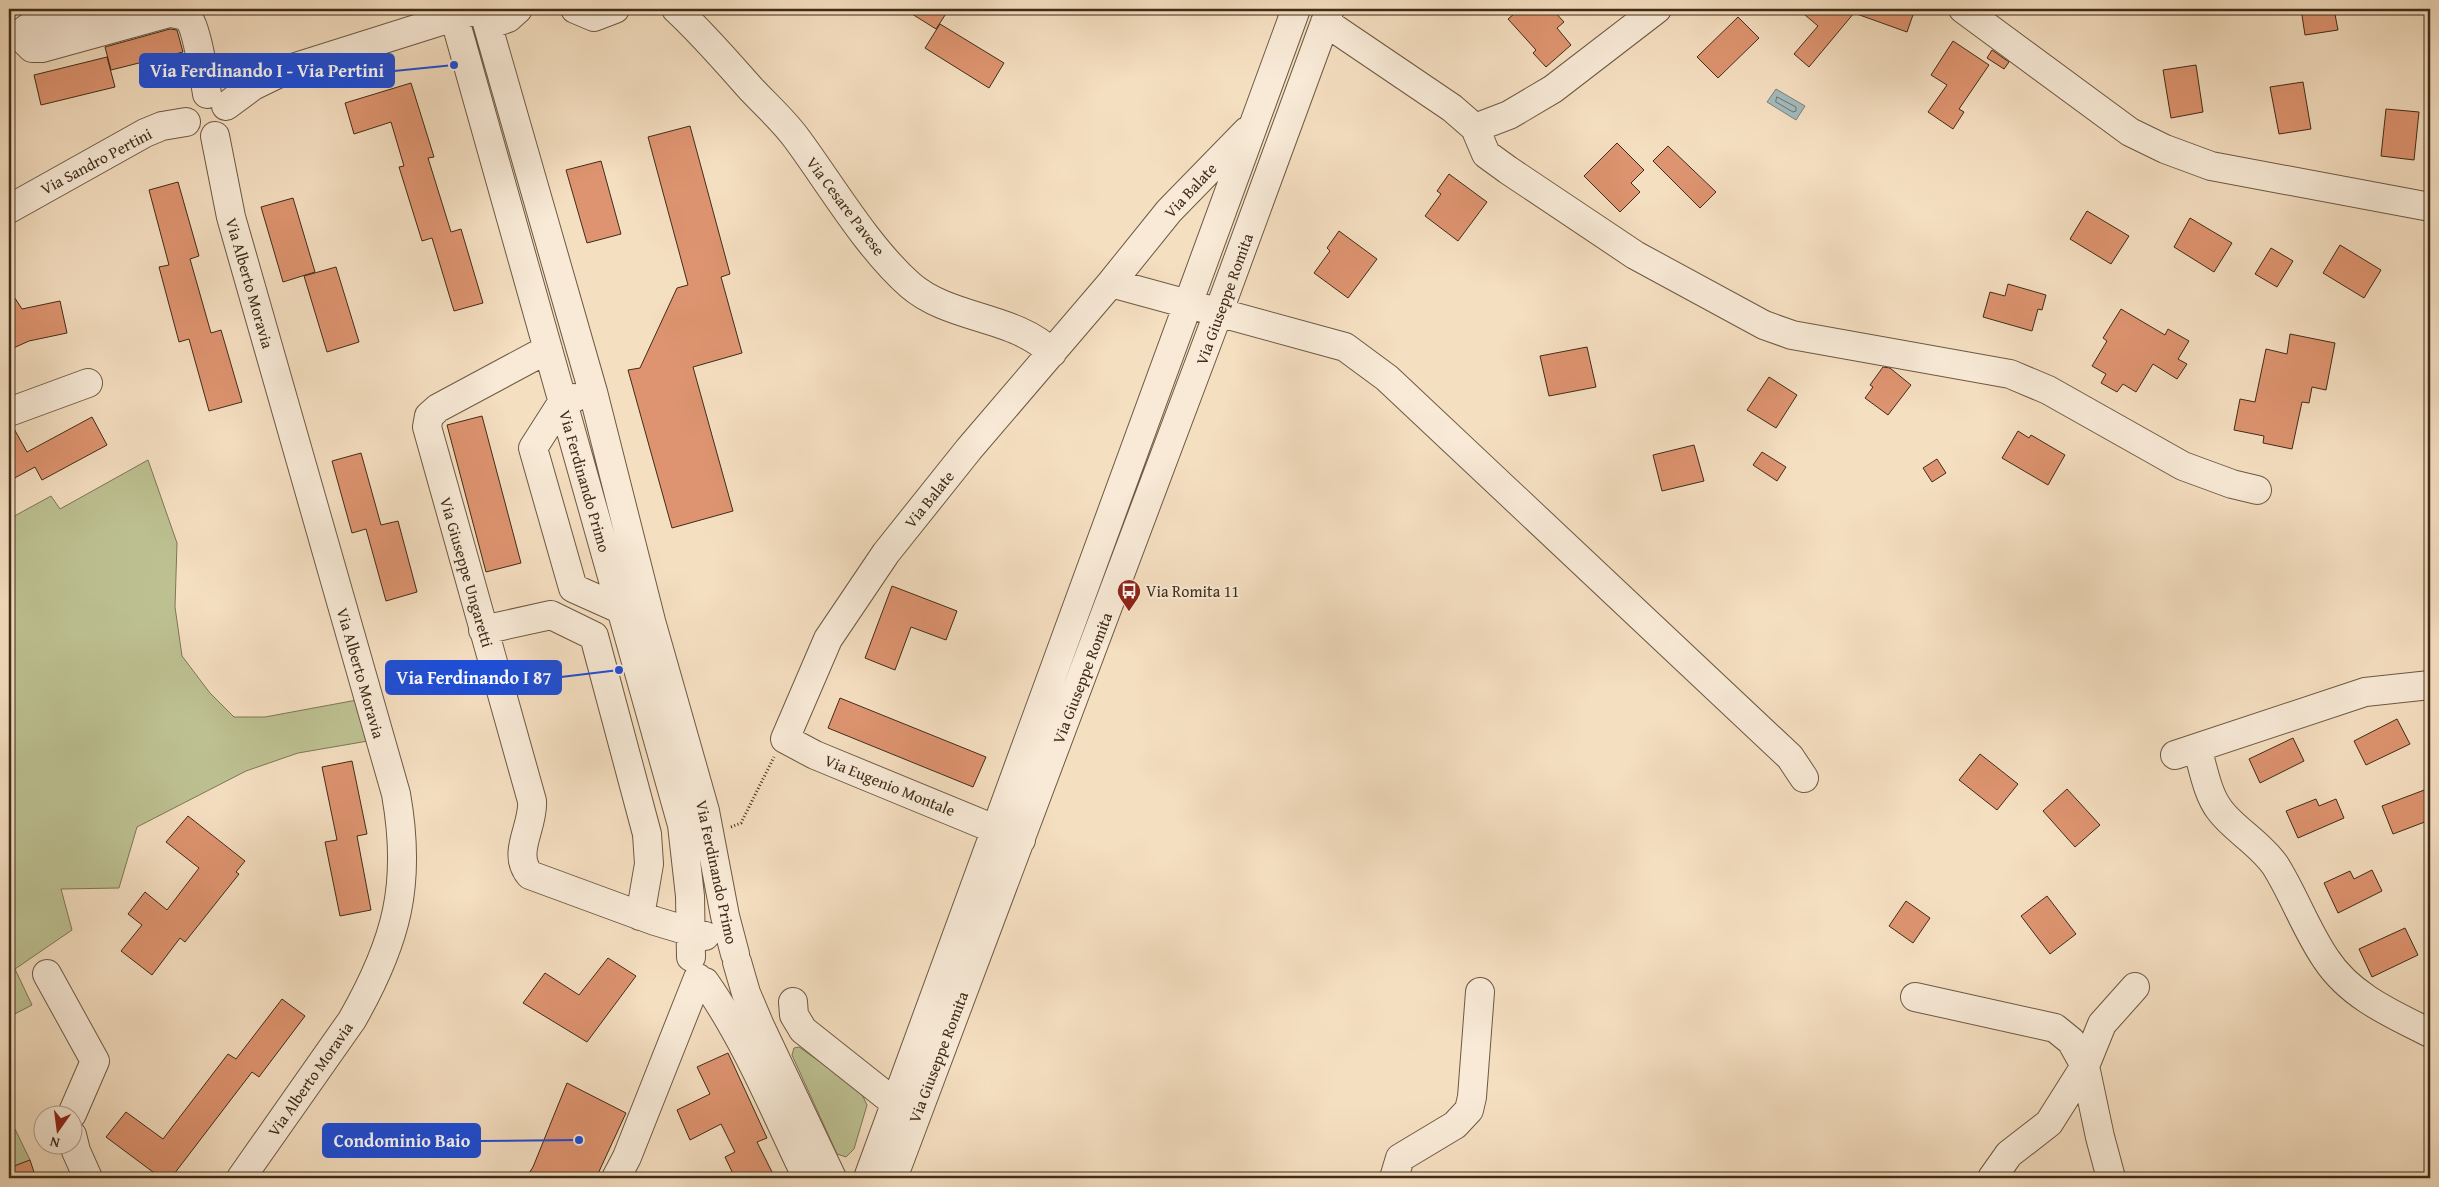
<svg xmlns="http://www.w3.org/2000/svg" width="2439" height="1187" viewBox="0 0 2439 1187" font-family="'Gentium Book Plus',serif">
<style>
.green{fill:#bdc192;stroke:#7e7655}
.water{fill:#a2babd;stroke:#7b817b}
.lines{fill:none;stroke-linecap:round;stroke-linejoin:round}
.shore{stroke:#71736a;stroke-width:1}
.building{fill:#de9470;stroke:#402c18}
.minor-casing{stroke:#6d5942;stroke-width:30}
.path{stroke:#402c18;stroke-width:3;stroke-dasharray:1 2.5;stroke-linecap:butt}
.minor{stroke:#f8ead7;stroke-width:28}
.labels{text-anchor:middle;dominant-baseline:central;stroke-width:4;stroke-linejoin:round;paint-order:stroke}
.street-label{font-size:16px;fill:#402c18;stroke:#f8ead7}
.poi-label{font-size:16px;fill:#402c18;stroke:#f8ead7;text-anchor:start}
.leader{fill:none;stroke:#1d4ed8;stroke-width:2}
.callout-dot{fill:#1d4ed8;stroke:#f8ead7;stroke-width:2}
.callout{fill:#1d4ed8;stroke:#1d4ed8;stroke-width:2}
.callout-label{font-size:18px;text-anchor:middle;font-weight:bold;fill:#fff}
</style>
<rect width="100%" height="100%" fill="#f5dfc1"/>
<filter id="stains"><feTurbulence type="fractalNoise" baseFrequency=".004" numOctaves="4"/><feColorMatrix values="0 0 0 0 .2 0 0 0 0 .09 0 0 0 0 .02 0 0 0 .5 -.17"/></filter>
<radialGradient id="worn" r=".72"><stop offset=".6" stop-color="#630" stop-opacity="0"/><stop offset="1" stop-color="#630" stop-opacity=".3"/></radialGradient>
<path class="green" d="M148 460 177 543 175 607 182 656 210 693 234 717H265L357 700 368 741 298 753 246 771 137 827 119 888 61 889 72 930 15 969 32 1005 9 1017V519L51 496 60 509Z
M799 1047 860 1090 867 1105 854 1149 846 1157 837 1154 792 1055 794 1048Z
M15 1129 30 1160 9 1168V1131Z"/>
<path class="water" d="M1776 89 1805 106 1796 120 1767 102Z"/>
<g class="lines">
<path class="shore" d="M1777 97 1796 107V111L1793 112 1776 102Z"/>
</g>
<path class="building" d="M904 9H949L936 29Z
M1520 9H1552L1564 22 1557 28 1571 45 1546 67 1533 53 1536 50 1508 19Z
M1798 9H1915L1907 32 1854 13 1809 67 1794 54 1818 26Z
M2301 9H2334L2338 30 2305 35Z
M1738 17 1759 38 1718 78 1697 57Z
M940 24 1004 63 989 88 925 48Z
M170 29 177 30 183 52 111 70 105 47Z
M1953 41 1989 65 1959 109 1964 112 1953 129 1928 112 1947 85 1931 75Z
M1992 50 2009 62 2004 69 1987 58Z
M107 57 115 87 41 105 34 75Z
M2196 65 2203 112 2171 118 2163 70Z
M2303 82 2311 129 2279 134 2270 87Z
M411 83 434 157 428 158 451 232 461 229 483 303 454 311 432 238 422 241 399 167 404 166 391 122 354 134 345 103Z
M2386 109 2419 112 2414 160 2381 156Z
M690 126 730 274 721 277 742 353 693 367 733 511 672 528 628 370 640 368 677 288 688 285 648 137Z
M1617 143 1644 170 1631 183 1640 192 1620 212 1584 176Z
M1668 146 1716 192 1700 208 1653 161Z
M601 161 621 234 587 243 566 170Z
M1449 174 1487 202 1458 241 1425 216 1441 194 1437 191Z
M178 182 199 256 190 259 211 333 221 330 242 402 209 411 189 339 179 342 159 267 169 265 149 190Z
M293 198 315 272 283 282 261 207Z
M2087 211 2129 236 2111 264 2070 239Z
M2190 218 2232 243 2214 272 2174 247Z
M1339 231 1377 259 1348 298 1314 273 1330 251 1327 248Z
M2340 245 2381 270 2364 298 2323 273Z
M2271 248 2293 261 2277 287 2255 274Z
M336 267 359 342 327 352 304 276Z
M2008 284 2046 295 2042 310 2038 309 2032 331 1983 317 1990 292 2005 296Z
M9 289 22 309 60 301 67 333 29 341 9 350Z
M2121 309 2165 335 2168 329 2189 341 2178 359 2187 364 2177 379 2153 364 2136 392 2123 384 2117 392 2101 383 2106 374 2092 366 2107 341 2103 338Z
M2290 334 2335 343 2326 390 2312 387 2309 403 2302 402 2292 449 2263 443 2264 436 2234 430 2240 399 2255 402 2266 349 2287 354Z
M1587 347 1596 387 1549 396 1540 356Z
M1883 367 1890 368 1911 385 1888 415 1865 398 1873 387 1870 385Z
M1769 377 1797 395 1776 428 1747 410Z
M482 416 521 563 486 572 447 425Z
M92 417 107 445 42 480 35 467 9 481V427H13L27 452Z
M2018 431 2029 438 2031 435 2065 455 2048 485 2002 458Z
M1694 445 1704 481 1662 491 1653 455Z
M1762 452 1786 467 1777 481 1753 465Z
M361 453 381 525 398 521 417 592 386 601 366 529 352 533 332 461Z
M1937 459 1946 473 1932 482 1923 468Z
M892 586 957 611 946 640 911 627 895 670 865 658Z
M840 698 986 757 973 787 828 728Z
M2397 719 2410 744 2366 765 2354 741Z
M2293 738 2304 761 2260 783 2249 759Z
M1980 754 2018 784 1997 810 1959 780Z
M352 761 367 834 357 836 371 910 340 916 325 842 337 840 322 767Z
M2067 789 2100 825 2075 847 2043 811Z
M2427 789 2430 798V820L2393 834 2382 806Z
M2316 799 2319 806 2336 799 2344 818 2298 838 2286 811Z
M188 816 245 861 236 872 239 874 185 942 180 938 152 975 121 951 142 925 128 914 145 892 167 910 199 868 166 842Z
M2372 870 2382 891 2338 913 2324 883 2350 871 2354 879Z
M2047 896 2076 934 2050 954 2021 916Z
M1906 901 1930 918 1913 943 1889 926Z
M2405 928 2418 955 2372 977 2359 949Z
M608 958 636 976 587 1042 523 1003 545 973 579 995Z
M282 999 305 1016 259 1077 252 1072 171 1178H161L106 1137 126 1112 163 1139 228 1054 236 1059Z
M728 1053 767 1138 757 1142 775 1178H735L725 1157 735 1152 721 1124 690 1140 677 1110 710 1094 697 1067Z
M567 1083 626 1113 596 1178H526L533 1167Z
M30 1160 36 1178H9V1168Z"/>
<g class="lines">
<g class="minor-casing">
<path id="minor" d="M100 9 31 26 25 30V41L32 48H42L169 13C177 14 185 14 190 21 197 31 205 80 207 94
M452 9 682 825 690 896 691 957
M483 9 593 392 651 621 705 811 725 916 735 954
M575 9 594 17 615 9
M676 9C703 34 727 62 751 89 766 105 784 121 797 139 831 185 867 247 910 285 950 320 1016 316 1052 353
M1963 9 2130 132 2165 149 2211 166 2430 207
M1325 22 1452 108 1475 128 1486 154 1508 170 1635 255 1764 325 1792 335 2010 374 2048 390 2183 466 2232 484 2257 490
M488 25 508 18 518 9
M226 106 253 86 286 70 470 12
M1475 128 1509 115 1553 89 1657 9
M215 136 231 217 396 794C412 884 397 941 352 1020L241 1178
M9 209 145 133 162 126 186 122
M1111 283 1169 211 1247 131
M548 349 438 408 429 416 427 427 532 801C534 827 511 853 530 875L655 921 705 936
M574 398 563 401 533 448 573 588 622 610
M9 412 88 383
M483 630 551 615 594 636 647 834 649 864 640 916
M2197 748C2203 767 2207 793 2219 809 2233 829 2259 842 2275 865 2294 895 2306 930 2326 959 2350 996 2392 1014 2430 1033
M2175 755 2365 692 2430 685
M1021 840 815 755 785 739 828 639 886 553 969 449 1111 283 1345 347 1387 378 1790 757 1804 778
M737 962 746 993 760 1026 832 1178
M47 974 95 1061 72 1114
M705 982C747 1042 775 1112 807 1178
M1915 997 2055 1028 2071 1041 2085 1066 2100 1137 2111 1178
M793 1002 794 1015 803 1030 895 1103
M72 1135 76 1151 88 1178
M616 1178 627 1157 698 978
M868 1178 1296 9
M893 1178 1219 311 1330 9
M1394 1178 1400 1158 1455 1125 1469 1110 1472 1097 1480 992
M1992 1178 2009 1154 2049 1123 2085 1066 2102 1024 2135 987"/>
</g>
<path class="path" d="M731 827 741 823 774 757"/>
<use href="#minor" class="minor"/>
</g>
<defs>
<g id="bus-pin" transform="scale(1.25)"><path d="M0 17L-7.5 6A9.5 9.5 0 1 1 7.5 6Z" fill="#8f2418" stroke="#f8ead7"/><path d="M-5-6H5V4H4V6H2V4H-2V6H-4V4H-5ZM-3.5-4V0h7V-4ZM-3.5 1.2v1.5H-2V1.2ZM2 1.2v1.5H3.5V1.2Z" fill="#fff"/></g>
</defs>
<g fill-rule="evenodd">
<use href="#bus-pin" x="1129" y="591"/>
</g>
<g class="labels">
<g class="street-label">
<text transform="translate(96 161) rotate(-28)">Via Sandro Pertini</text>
<text transform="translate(1190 190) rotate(-47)">Via Balate</text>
<text transform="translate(846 206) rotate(53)">Via Cesare Pavese</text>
<text transform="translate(250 283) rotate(74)">Via Alberto Moravia</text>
<text transform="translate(1224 299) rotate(-70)">Via Giuseppe Romita</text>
<text transform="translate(585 481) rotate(74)">Via Ferdinando Primo</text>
<text transform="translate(929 499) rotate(-51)">Via Balate</text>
<text transform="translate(467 572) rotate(74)">Via Giuseppe Ungaretti</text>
<text transform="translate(361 673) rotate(74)">Via Alberto Moravia</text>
<text transform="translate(1082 678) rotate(-69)">Via Giuseppe Romita</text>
<text transform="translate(890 785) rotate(22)">Via Eugenio Montale</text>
<text transform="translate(717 872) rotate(78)">Via Ferdinando Primo</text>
<text transform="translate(938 1057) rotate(-69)">Via Giuseppe Romita</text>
<text transform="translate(310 1079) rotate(-55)">Via Alberto Moravia</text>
</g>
<g class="poi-label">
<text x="1146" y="591">Via Romita 11</text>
</g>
</g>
<path class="leader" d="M454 65L394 71M619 670L561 677M579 1140L480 1141"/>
<g class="callout-dot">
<circle cx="454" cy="65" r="5"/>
<circle cx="619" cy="670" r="5"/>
<circle cx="579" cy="1140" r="5"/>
</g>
<g class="callout">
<rect x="140" y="54" width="254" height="33" rx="5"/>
<rect x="386" y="661" width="175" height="33" rx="5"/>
<rect x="323" y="1124" width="157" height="33" rx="5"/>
</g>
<g class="callout-label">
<text x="267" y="77">Via Ferdinando I - Via Pertini</text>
<text x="474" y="684">Via Ferdinando I 87</text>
<text x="402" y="1147">Condominio Baio</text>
</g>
<rect width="2439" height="1187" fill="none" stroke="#f5dfc1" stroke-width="30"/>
<rect x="10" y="10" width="2419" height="1167" fill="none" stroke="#402c18" stroke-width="2.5"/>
<rect x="15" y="15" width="2409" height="1157" fill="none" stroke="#402c18"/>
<g transform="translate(58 1130) rotate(194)"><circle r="24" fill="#f8ead7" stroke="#ae9e8b"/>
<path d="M0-4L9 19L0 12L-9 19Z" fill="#8f2418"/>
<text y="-8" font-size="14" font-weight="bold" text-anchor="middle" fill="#402c18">N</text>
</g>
<rect width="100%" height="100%" filter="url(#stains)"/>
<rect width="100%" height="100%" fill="url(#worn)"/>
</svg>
